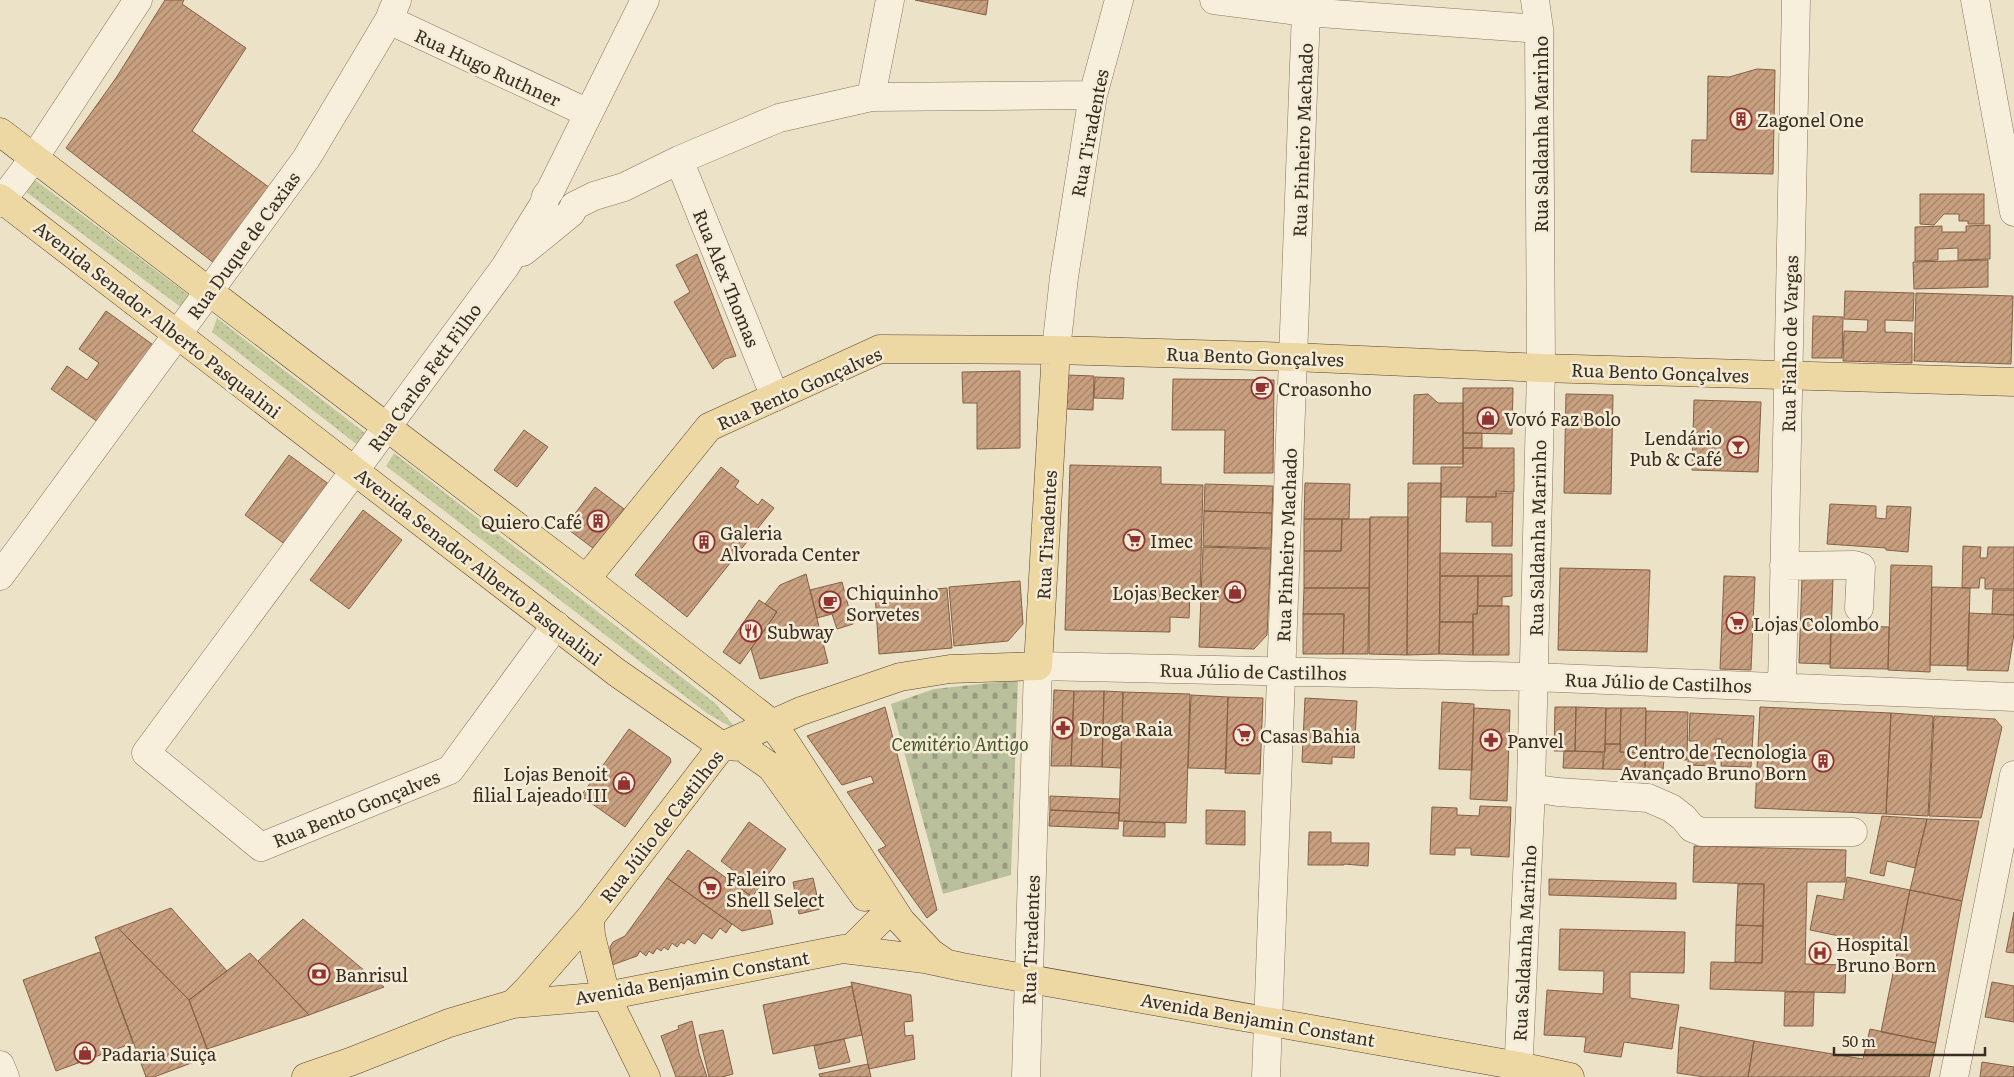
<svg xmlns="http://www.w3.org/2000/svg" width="2014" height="1077" viewBox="0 0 2014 1077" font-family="Literata,serif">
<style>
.grass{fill:url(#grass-dots)}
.cemetery{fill:url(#cemetery-stones)}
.building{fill:url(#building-hatch);stroke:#856045}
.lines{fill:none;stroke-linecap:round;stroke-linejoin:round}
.minor-casing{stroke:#87755e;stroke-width:29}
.major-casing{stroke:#564332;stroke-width:29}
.minor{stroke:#f7efdb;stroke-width:28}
.major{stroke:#edd7a3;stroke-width:28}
.labels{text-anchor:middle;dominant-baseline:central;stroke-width:5;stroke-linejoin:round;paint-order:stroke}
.street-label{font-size:18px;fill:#392d21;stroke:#f4ecd7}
.poi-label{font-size:18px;fill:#392d21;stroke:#f4ecd7;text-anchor:start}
.park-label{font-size:18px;font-style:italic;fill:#485428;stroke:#f4ecd7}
</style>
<defs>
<pattern id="grass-dots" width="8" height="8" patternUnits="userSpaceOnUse" patternTransform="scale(1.25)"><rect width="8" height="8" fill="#c4ca9c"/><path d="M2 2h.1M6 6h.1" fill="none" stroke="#a9ae86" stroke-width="1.8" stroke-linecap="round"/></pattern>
<pattern id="cemetery-stones" width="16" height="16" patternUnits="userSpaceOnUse" patternTransform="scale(1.25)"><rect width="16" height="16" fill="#bac09b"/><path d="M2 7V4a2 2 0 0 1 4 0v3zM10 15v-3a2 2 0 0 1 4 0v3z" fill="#989c7e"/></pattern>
<pattern id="building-hatch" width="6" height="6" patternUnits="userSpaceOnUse" patternTransform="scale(1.25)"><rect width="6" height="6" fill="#c8a080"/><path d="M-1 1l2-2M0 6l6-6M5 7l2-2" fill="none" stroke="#a38368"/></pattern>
</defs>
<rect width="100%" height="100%" fill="#ece2c8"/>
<path class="grass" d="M35 180 190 296 182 308 26 192Z
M217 318 365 433 364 450 212 332Z
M394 453 716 704 738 731 708 714 386 466Z"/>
<path class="cemetery" d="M1018 680 1011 875 943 894 891 704 934 689Z"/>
<path class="building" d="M165 0H184L182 4 246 48 192 131 270 188 214 263 66 148 116 78Z
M915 0H988L986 15Z
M1757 69 1775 70 1773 174 1691 172 1692 140H1707L1708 76 1729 77Z
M1920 194H1984V224H1968V221H1959V214H1944L1934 225 1920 224Z
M1990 225V259L1958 260V248L1938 249V260L1915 261V227L1942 226V232H1966V226Z
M697 254 736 356 725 359 713 369 674 302 690 292 676 265Z
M1988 260V287L1914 289 1913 262Z
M1845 291 1914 293 1913 321 1885 320V332L1912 333V363L1843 361 1844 331 1867 332 1868 320 1844 319Z
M1916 293 2013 296 2011 364 1914 361Z
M106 311 156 347 101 424 51 389 67 366 87 380 99 363 79 349Z
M1813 316 1843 317 1842 358H1812Z
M1020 371V448L977 449V403H963L962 372Z
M1067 375 1094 376 1093 410 1066 409Z
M1095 377 1124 378 1123 399 1094 398Z
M1173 379 1274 380 1273 473H1224L1225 430H1172Z
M1463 388H1513L1512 434 1463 433Z
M1428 394 1438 403H1463V464H1413L1414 395Z
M1566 394 1613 395 1611 494 1564 493Z
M1694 400 1761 402 1758 472 1692 470Z
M524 430 548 447 517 487 494 470Z
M1463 433H1482V448H1463Z
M1463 448H1514V492L1496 491V497H1441V467H1463Z
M289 455 330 485 286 545 245 515Z
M1070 465 1161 467V484L1203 485 1200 595H1190L1189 618 1170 617V632L1065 630Z
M721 467 739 481 735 487 758 505 762 499 774 508 687 617 635 575Z
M1305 483 1350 484 1349 519H1304Z
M1408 483H1441L1439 654 1407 655Z
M1205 484 1273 486 1272 513 1204 511Z
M595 487 632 515 602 555 565 527Z
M1496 493H1513L1512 546H1492V522H1466L1467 497H1496Z
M1830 504 1876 506V518L1886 519 1887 506 1911 507 1908 552 1886 550V548L1827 544Z
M363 510 402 540 349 609 310 580Z
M1204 511 1272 513 1271 548 1203 546Z
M1370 517H1408L1407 655 1369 654Z
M1304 519H1342L1341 551H1304Z
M1342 519H1370L1369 588H1304V551H1341Z
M1963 546 1981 547 1980 558H1987L1988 547H2014V589H1985V578H1980L1979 588H1962Z
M1203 547 1271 549 1267 635 1254 649 1199 647Z
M1440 553 1512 554V576H1440Z
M1891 565 1932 566 1930 672 1888 670Z
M1560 568 1650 570 1647 652 1558 650Z
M806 574 828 663 760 679 751 649 777 612 765 604 780 585Z
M1440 576H1478L1477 614H1473V622H1440Z
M1478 576H1512V596L1502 597V606H1478Z
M1724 576 1755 577 1751 670 1720 669Z
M1802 577 1833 578 1830 664 1799 663Z
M1020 581 1023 624 1008 641 954 646 949 587Z
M842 582 853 624 837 629 832 614 817 618 810 590Z
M1932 587 1970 588 1968 666 1930 665Z
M947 588 952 648 879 654 875 594Z
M1304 588H1369L1368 654H1343L1344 614H1303Z
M1993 590H2014V615L1992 614Z
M759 600 777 612 740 664 723 652Z
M1478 606H1509V655H1473V614H1477Z
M1969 613 2014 615V634L2008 671 1967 670Z
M1303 614H1344L1343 654H1303Z
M1440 622H1473V655L1439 654Z
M1831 625 1889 627 1888 669 1830 668Z
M1054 690 1074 691 1071 766H1051Z
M1074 691H1104L1102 767 1071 766Z
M1104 691 1123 692 1121 768 1102 767Z
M1123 692 1190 694 1186 823 1119 821Z
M1191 695 1228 697 1226 769 1188 768Z
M1228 697 1263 698 1260 774 1225 773Z
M1305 698 1357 701 1354 758 1332 757V764L1302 762Z
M1442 702 1474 704 1472 770 1439 769Z
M885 707 937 910 927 918 878 850 886 846 847 792 874 783 871 776 842 785 807 736Z
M1555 707H1576L1575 751H1554Z
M1576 707 1606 708 1605 752 1575 751Z
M1760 707 1891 713 1886 814 1755 808Z
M1474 708 1510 710 1507 801 1470 799Z
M1606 708H1621L1620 744H1605Z
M1621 708H1646L1645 753 1620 752Z
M1646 711 1688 712 1687 760 1664 759 1663 770H1645Z
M1690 713 1754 716 1751 767 1721 766 1722 739H1716L1715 766 1688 765V750H1696L1697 741H1689Z
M1891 713 1933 716 1928 816 1886 814Z
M1934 716 1995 719 2002 727 1981 818 1929 816Z
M629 729 670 758 671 762 625 827 581 796Z
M1605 744H1621L1620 752 1645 753V770L1603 769Z
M1564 751 1603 752V769L1563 768Z
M1050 796 1120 799 1119 813 1050 810Z
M1480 806 1511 807 1509 857 1471 855V848H1455V855L1430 854 1432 807 1457 808V815L1479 816Z
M1050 810 1119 813 1118 829 1049 826Z
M1206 810 1245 811V845L1206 844Z
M1882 816 1927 819 1915 868 1887 861 1884 876 1870 873Z
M1927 819 1979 821 1962 901 1910 890Z
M1124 821 1165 823V837L1123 836Z
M749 822 786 849 752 897 728 879 734 871 721 861Z
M1309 832H1331V843H1369L1368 866 1344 864V865H1308Z
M1694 846 1846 850 1845 882H1807L1805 964 1846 965 1845 993 1710 989 1711 962 1762 963 1764 884 1693 882Z
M688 850 770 910 773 924 742 931 667 878Z
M1847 877 1910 890 1898 948 1810 930 1817 895 1843 900Z
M667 878 732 924 726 933 720 928 712 939 703 933 695 944 688 939 684 944 681 942 677 947 672 943 668 950 664 947 661 951 657 948 653 954 649 951 646 956 640 951 637 956 612 965 610 947 613 942 625 936Z
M813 878 820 909 799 914 793 882Z
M1549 879 1676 883V899L1549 895Z
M1738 884H1764L1763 926 1736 925Z
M1910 890 1962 901 1936 1043 1881 1032Z
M171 908 227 971 189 1000 118 928Z
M2014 912V953L2006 952Z
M303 919 384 987 309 1015 258 961Z
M1736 925 1763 926 1762 963 1735 962Z
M118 928 189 1000 210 1056 154 1077H146L95 937Z
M1560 929 1685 932 1684 973 1630 972V998L1679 1005 1672 1049 1624 1042 1621 1057 1584 1052 1586 1037 1544 1035 1547 990 1603 994 1604 971 1559 970Z
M100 952 133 1043 56 1071 23 980Z
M250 953 309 1015 207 1049 189 1000Z
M851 982 911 995 913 1021 904 1022 905 1036 913 1035 915 1059 869 1069Z
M1992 982 2014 986V1022L1985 1017Z
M852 986 862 1035 773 1054 763 1005Z
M1785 992H1814L1813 1026H1784Z
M692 1021 699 1053 707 1077H676L661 1036 679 1029 678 1026Z
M1680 1027 1754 1041 1748 1077H1704L1677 1073Z
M1870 1029 1936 1043 1929 1077H1748L1754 1041 1863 1059Z
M723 1030 733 1074 722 1077H709L699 1035Z
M844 1039 850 1062 819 1069 814 1046Z
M1982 1062 2014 1067V1077H1980Z
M868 1064 871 1077H820L819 1074Z"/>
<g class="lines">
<g class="minor-casing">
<path id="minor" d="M1214 0 1306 12 1539 29
M1975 0 2014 212
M389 20 588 113
M871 97 890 0
M679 160 775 397
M0 203 34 158 138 0
M523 252 571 213 574 206 594 196 624 187 679 160 779 118 871 97 1093 95
M1056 350 1064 277 1093 95 1119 0
M1784 566 1854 565 1861 567 1859 608
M0 576 306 159 389 20 397 0
M556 625 450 770 261 847 146 753 505 267 544 204 546 196 550 191 645 0
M1782 687 1796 0
M1531 788 1558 792 1648 798 1671 808 1684 818 1692 828 1702 832H1853
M0 1065 5 1077
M1026 1077 1038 666 1534 677 2014 697
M1266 1077 1306 12
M1518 1077 1531 788 1541 368 1539 29 1535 0
M1954 1077 2014 775"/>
</g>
<g class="major-casing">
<path id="major" d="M0 132 586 579 771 723 786 743 901 921 931 953 944 962
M0 198 616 672 722 746 742 747 771 767 865 897
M586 579 709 427 880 349 1056 350 1293 357 1541 368 2014 382
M590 918 591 936 606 996 646 1077
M850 950 881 919 890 904
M513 1004 528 989 590 918 722 746 801 711 900 677 950 669 1038 666 1056 350
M306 1077 350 1062 449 1023 513 1004 606 996 843 949 925 959 962 967 1519 1066 1570 1077"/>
</g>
<use href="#minor" class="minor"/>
<use href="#major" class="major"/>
</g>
<defs>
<g id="building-ring" transform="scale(1.125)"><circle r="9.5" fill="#f4ecd7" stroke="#933331" stroke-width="1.5"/><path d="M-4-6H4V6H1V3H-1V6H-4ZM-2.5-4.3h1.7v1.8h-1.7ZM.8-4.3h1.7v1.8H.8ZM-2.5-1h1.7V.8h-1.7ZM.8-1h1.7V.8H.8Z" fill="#933331"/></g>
<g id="cafe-ring" transform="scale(1.125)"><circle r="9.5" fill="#f4ecd7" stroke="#933331" stroke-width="1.5"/><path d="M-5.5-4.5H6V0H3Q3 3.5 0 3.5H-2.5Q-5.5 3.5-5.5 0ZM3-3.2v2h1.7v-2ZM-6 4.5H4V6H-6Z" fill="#933331"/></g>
<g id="shop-ring" transform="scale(1.125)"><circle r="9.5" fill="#f4ecd7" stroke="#933331" stroke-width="1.5"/><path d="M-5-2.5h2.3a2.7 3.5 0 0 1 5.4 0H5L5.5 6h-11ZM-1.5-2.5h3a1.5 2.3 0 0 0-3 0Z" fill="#933331"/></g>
<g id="bar-ring" transform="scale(1.125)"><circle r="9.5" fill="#f4ecd7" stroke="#933331" stroke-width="1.5"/><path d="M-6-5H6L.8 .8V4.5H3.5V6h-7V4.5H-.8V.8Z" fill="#933331"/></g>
<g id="supermarket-ring" transform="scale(1.125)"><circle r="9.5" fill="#f4ecd7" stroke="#933331" stroke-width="1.5"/><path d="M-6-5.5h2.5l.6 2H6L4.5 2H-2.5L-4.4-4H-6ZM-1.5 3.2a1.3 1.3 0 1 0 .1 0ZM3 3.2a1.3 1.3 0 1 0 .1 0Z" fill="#933331"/></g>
<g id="restaurant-ring" transform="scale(1.125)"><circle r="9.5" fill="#f4ecd7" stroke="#933331" stroke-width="1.5"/><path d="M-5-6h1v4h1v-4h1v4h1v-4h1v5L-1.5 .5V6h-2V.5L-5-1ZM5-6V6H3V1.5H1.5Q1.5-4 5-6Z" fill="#933331"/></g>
<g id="pharmacy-ring" transform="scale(1.125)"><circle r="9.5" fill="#f4ecd7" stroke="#933331" stroke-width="1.5"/><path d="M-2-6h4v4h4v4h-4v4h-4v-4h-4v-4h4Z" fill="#933331"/></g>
<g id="hospital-ring" transform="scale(1.125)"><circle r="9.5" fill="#f4ecd7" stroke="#933331" stroke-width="1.5"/><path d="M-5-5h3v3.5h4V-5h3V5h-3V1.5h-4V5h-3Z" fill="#933331"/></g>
<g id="bank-ring" transform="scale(1.125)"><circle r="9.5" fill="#f4ecd7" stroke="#933331" stroke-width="1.5"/><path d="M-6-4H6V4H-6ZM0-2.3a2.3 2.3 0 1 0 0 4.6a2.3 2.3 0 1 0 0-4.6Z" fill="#933331"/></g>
</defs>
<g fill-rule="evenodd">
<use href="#building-ring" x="1741" y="119"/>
<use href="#cafe-ring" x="1262" y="388"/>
<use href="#shop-ring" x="1488" y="418"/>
<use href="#bar-ring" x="1738" y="447"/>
<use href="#building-ring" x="598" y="521"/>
<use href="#supermarket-ring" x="1134" y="540"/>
<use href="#building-ring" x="704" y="542"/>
<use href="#shop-ring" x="1235" y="592"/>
<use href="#cafe-ring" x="830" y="602"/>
<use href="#supermarket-ring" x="1737" y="623"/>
<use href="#restaurant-ring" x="751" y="631"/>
<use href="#pharmacy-ring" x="1063" y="728"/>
<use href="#supermarket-ring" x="1244" y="735"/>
<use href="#pharmacy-ring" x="1491" y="740"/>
<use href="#building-ring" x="1823" y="761"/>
<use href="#shop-ring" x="624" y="783"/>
<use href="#supermarket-ring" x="710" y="888"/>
<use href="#hospital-ring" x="1820" y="953"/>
<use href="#bank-ring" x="319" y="974"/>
<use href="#shop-ring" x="85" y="1053"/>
</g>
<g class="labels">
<g class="street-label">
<text transform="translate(488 67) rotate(25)">Rua Hugo Ruthner</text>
<text transform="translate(1089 133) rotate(-79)">Rua Tiradentes</text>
<text transform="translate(1540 134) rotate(-90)">Rua Saldanha Marinho</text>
<text transform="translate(1302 140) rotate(-88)">Rua Pinheiro Machado</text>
<text transform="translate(243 245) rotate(-54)">Rua Duque de Caxias</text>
<text transform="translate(727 278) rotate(68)">Rua Alex Thomas</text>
<text transform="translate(158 319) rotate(38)">Avenida Senador Alberto Pasqualini</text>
<text transform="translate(1789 344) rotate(-89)">Rua Fialho de Vargas</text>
<text transform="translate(1255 356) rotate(2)">Rua Bento Gonçalves</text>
<text transform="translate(1660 372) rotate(2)">Rua Bento Gonçalves</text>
<text transform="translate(424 377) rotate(-54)">Rua Carlos Fett Filho</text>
<text transform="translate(799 388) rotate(-24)">Rua Bento Gonçalves</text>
<text transform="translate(1046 535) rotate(-87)">Rua Tiradentes</text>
<text transform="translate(1537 538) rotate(-89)">Rua Saldanha Marinho</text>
<text transform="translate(1286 545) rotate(-88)">Rua Pinheiro Machado</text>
<text transform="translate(479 566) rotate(38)">Avenida Senador Alberto Pasqualini</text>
<text transform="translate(1253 671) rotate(1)">Rua Júlio de Castilhos</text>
<text transform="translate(1658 682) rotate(2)">Rua Júlio de Castilhos</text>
<text transform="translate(356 808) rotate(-22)">Rua Bento Gonçalves</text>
<text transform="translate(661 826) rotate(-52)">Rua Júlio de Castilhos</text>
<text transform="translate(1030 940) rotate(-88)">Rua Tiradentes</text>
<text transform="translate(1524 943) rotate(-87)">Rua Saldanha Marinho</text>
<text transform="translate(692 977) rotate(-10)">Avenida Benjamin Constant</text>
<text transform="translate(1258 1019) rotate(10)">Avenida Benjamin Constant</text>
</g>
<g class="poi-label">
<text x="1757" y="119">Zagonel One</text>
<text x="1278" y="388">Croasonho</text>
<text x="1504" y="418">Vovó Faz Bolo</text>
<text x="1722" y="437" text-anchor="end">Lendário<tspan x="1722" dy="21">Pub &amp; Café</tspan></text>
<text x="582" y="521" text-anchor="end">Quiero Café</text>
<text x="720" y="532">Galeria<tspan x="720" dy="21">Alvorada Center</tspan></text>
<text x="1150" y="540">Imec</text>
<text x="846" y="592">Chiquinho<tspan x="846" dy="21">Sorvetes</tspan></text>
<text x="1219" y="592" text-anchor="end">Lojas Becker</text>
<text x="1753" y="623">Lojas Colombo</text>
<text x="767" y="631">Subway</text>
<text x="1079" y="728">Droga Raia</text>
<text x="1260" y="735">Casas Bahia</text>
<text x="1507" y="740">Panvel</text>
<text x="1807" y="751" text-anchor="end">Centro de Tecnologia<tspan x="1807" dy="21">Avançado Bruno Born</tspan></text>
<text x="608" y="773" text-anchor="end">Lojas Benoit<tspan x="608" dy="21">filial Lajeado III</tspan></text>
<text x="726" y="878">Faleiro<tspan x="726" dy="21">Shell Select</tspan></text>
<text x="1836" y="943">Hospital<tspan x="1836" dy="21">Bruno Born</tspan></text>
<text x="335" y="974">Banrisul</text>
<text x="101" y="1053">Padaria Suiça</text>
</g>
<g class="park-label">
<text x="960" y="743">Cemitério Antigo</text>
</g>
</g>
<path d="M1834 1047v8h151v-8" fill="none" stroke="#392d21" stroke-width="2.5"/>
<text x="1842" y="1047" font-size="15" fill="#392d21" stroke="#f4ecd7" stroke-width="4" paint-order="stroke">50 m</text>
</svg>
